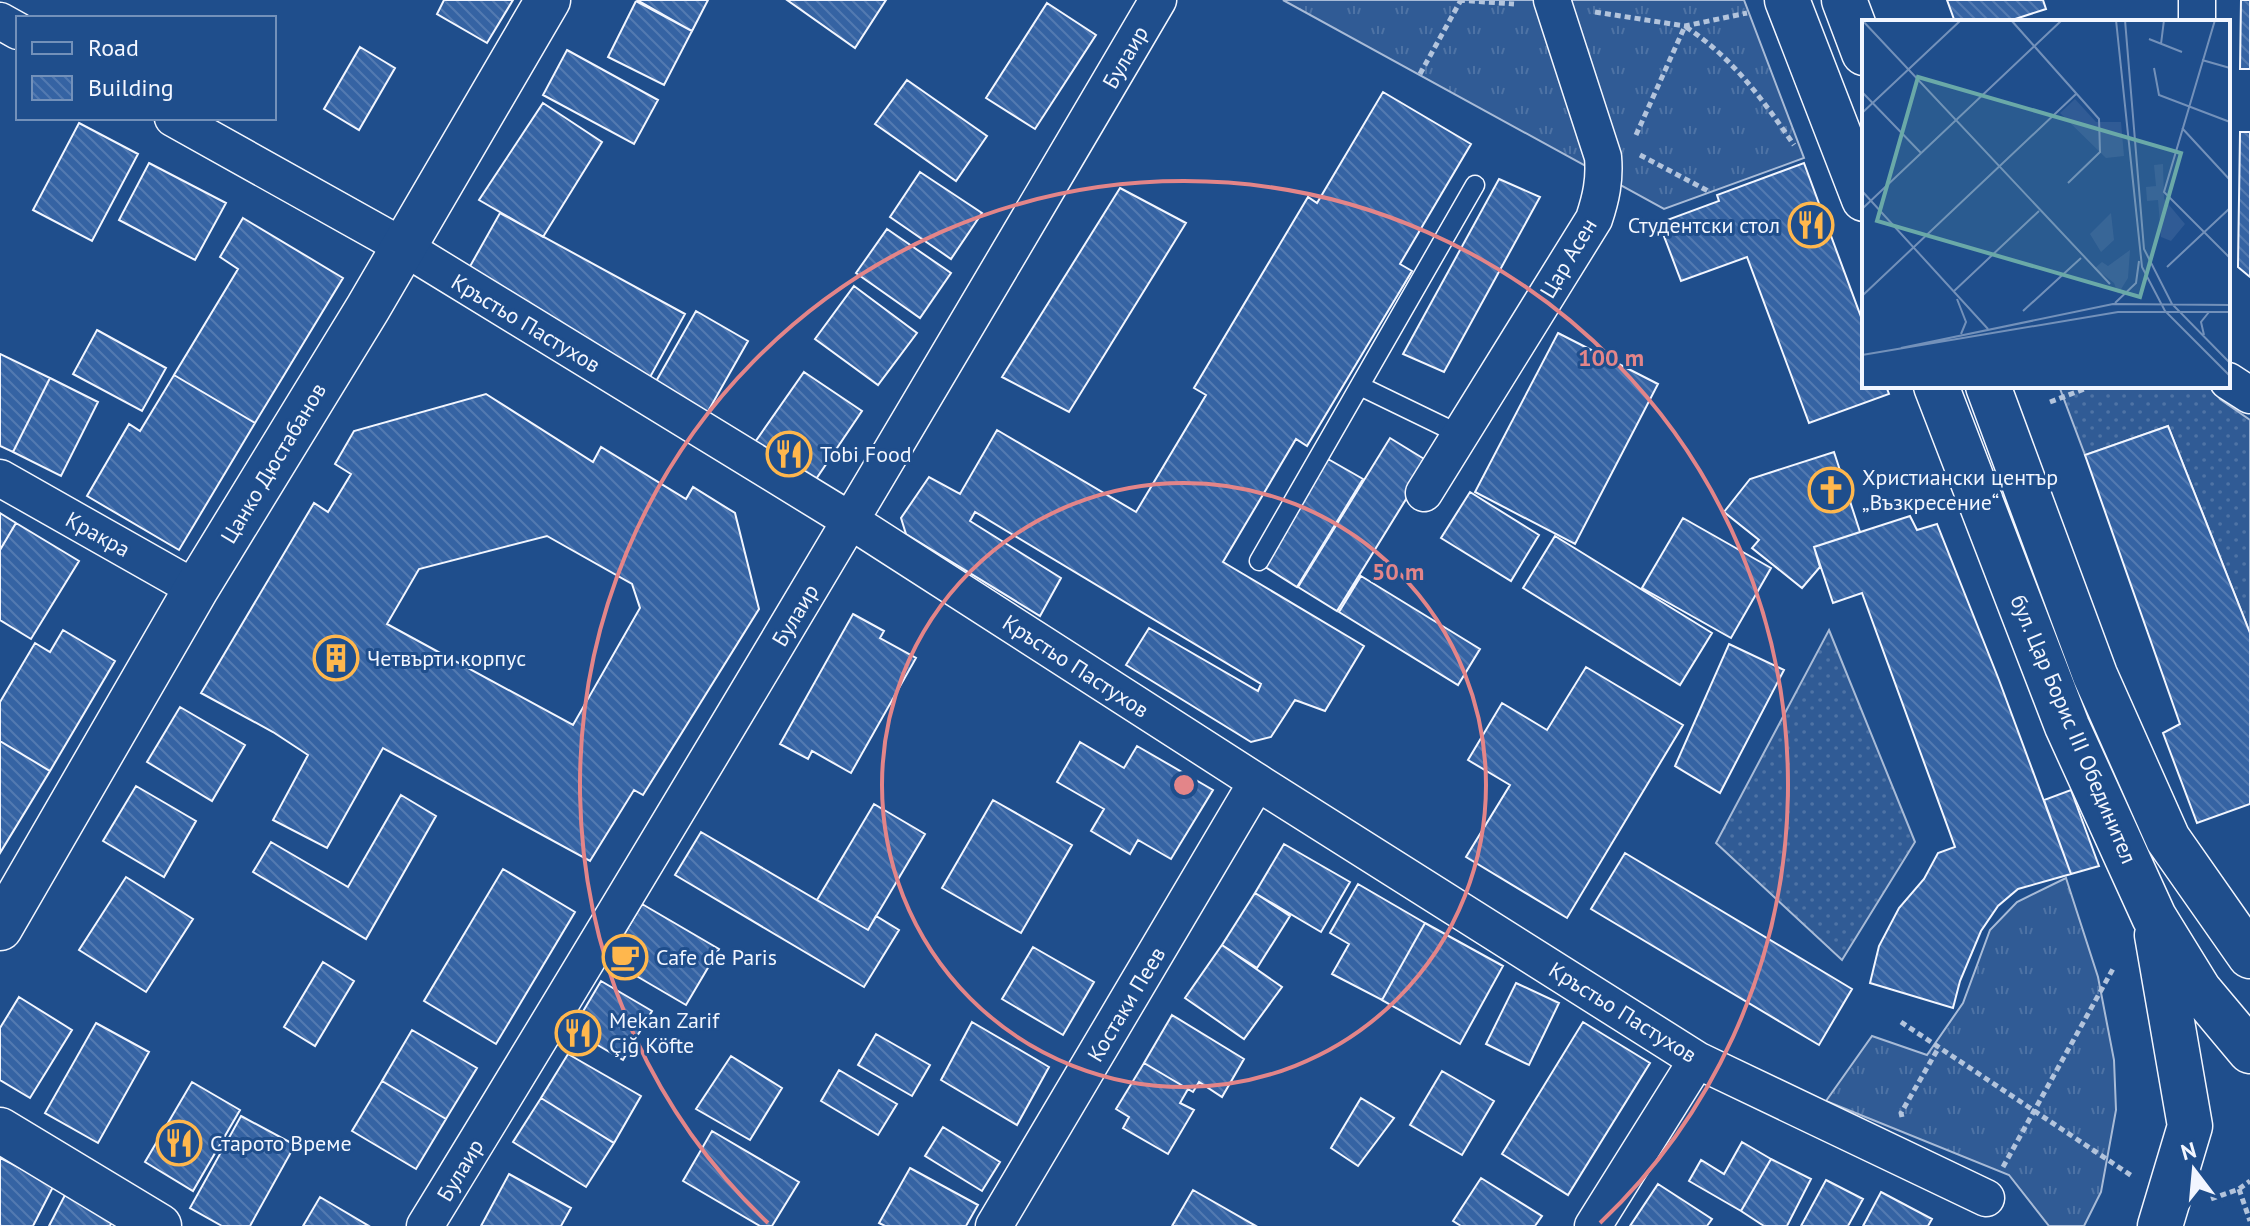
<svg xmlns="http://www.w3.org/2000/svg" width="2250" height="1226" viewBox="0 0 2250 1226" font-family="'PT Sans',sans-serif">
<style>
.grass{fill:url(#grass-tufts);stroke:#a8bbd7;stroke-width:2}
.garden{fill:url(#garden-dots);stroke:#a8bbd7;stroke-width:2}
.building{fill:url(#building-back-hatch);stroke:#f2f6ff;stroke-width:2;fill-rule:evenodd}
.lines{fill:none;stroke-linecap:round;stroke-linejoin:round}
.lane-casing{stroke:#f2f6ff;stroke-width:21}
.street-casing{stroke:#f2f6ff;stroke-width:39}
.secondary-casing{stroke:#f2f6ff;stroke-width:47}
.primary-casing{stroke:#f2f6ff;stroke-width:47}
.path{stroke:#b3c4dc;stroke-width:5;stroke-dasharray:6 4;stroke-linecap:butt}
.lane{stroke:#1f4e8c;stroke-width:18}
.street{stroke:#1f4e8c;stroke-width:36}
.secondary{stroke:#1f4e8c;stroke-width:44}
.primary{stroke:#1f4e8c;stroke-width:44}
.ring{fill:none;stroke:#e38589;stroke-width:4}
.labels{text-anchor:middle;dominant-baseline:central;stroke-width:6;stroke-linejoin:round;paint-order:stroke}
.street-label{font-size:22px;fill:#f2f6ff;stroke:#1f4e8c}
.poi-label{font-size:22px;fill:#f2f6ff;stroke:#1f4e8c;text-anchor:start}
.inset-road{fill:none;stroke:#7391ba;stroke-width:2}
.view{fill:#6aa9a8;fill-opacity:0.15;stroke:#6aa9a8;stroke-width:4}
.inset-edge{fill:none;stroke:#f2f6ff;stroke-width:4}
.centre{fill:#e38589;stroke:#1f4e8c;stroke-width:4}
.ring-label{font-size:24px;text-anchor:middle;font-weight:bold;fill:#e38589;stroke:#1f4e8c;stroke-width:6;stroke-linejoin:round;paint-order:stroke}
</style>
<defs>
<pattern id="grass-tufts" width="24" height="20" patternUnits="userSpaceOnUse" patternTransform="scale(2)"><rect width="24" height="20" fill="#305b95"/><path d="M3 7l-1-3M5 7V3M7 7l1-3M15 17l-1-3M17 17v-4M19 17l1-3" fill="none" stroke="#4e73a5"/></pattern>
<pattern id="garden-dots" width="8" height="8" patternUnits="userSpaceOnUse" patternTransform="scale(2)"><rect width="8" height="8" fill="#305b95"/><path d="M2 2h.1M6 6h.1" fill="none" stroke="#4e73a5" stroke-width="1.8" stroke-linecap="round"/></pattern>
<pattern id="building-back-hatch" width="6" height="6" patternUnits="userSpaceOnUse" patternTransform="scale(2)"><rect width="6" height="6" fill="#3563a3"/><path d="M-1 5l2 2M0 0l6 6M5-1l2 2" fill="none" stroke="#537ab1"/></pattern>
</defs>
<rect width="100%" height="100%" fill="#1f4e8c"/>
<path class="grass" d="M1283 0H1744L1804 158 1664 209Z
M2066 878 2098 977 2114 1060 2116 1110 2101 1192 2084 1226H2049L2009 1175 1826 1101 1872 1036 1927 1055 1963 1003 1990 930 2017 902Z"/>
<path class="garden" d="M2059 386H2212L2220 399 2250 420V633L2168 426 2085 455Z
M1829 630 1915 842 1842 960 1716 843Z"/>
<path class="building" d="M444 0H513L487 43 437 14Z
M637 0H708L692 31Z
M787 0H886L855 48Z
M1947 0H2043L2046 9 2006 22H1955Z
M2241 0H2250V69H2240Z
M636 1 692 31 664 85 608 57Z
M1047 3 1096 35 1035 129 986 98Z
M360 47 395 68 359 130 324 109Z
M567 50 658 100 634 144 543 95Z
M907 80 987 136 956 181 875 124Z
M1383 92 1471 144 1400 264 1412 271 1307 446 1296 439 1223 562 1364 646 1325 711 1295 700 1271 737 1251 742 1126 665 1149 628 1258 691 1261 684 975 512 970 521 1061 578 1040 616 906 534 901 518 929 477 960 494 997 430 1136 512 1206 395 1194 388 1308 197 1317 203Z
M543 103 602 142 543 237 479 200Z
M79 123 138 154 92 241 33 210Z
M2240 132H2250V277L2238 267Z
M149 163 226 203 195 260 119 220Z
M1804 163 1864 325V386H1886L1889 394 1809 423 1747 257 1681 281 1659 223 1719 201 1717 195Z
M920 172 982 213 951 259 890 217Z
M1499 179 1540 197 1444 372 1403 354Z
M1120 188 1186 223 1069 412 1002 377Z
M500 213 685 314 649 379 464 277Z
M243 218 343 278 255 423 174 375 238 269 220 257Z
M887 229 951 273 920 318 856 273Z
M854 286 917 333 878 385 815 339Z
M696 311 748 341 706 415 654 385Z
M97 330 166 368 142 411 73 374Z
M1558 333 1658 384 1575 544 1475 492Z
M0 354 50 378 13 452 0 446Z
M804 372 862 411 812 485 753 445Z
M174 375 255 423 179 550 87 496 129 424 140 431Z
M50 378 98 402 61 476 13 452Z
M486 394 593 462 601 447 686 499 693 487 735 513 759 609 643 795 634 790 590 861 383 748 327 848 273 820 308 755 273 732 201 693 314 503 328 512 351 474 335 464 354 431ZM547 536 632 584 640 608 573 725 387 624 419 569Z
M2168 426 2250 633V804L2197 823 2163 733 2180 724 2085 455Z
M1390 438 1429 462 1337 611 1298 587Z
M1834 452 1860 532 1814 547 1820 567 1802 588 1752 548 1759 540 1724 512 1750 479Z
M1328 459 1363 479 1297 587 1262 565Z
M1470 492 1539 535 1511 581 1441 538Z
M0 513 16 523 0 550Z
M1910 516 1917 530 1937 524 1999 680 2071 874 2018 889 1998 906 1981 931 1960 981 1953 1008 1870 983 1879 946 1899 908 1924 879 1938 853 1955 847 1862 593 1833 603 1814 547Z
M1683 518 1771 568 1731 638 1642 588Z
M16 523 79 561 31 639 0 620V550Z
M1555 536 1712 633 1680 685 1523 588Z
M1361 576 1480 649 1458 685 1339 612Z
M853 614 884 631 880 638 916 658 851 773 812 751 808 759 780 744Z
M63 630 115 661 50 771 0 741V702L35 643 50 652Z
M1729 644 1784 670 1720 793 1675 766Z
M1586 667 1683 725 1567 918 1466 857 1510 785 1468 760 1502 703 1547 730Z
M180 707 245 745 212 801 147 762Z
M0 741 50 771 0 853Z
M1080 742 1124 768 1137 746 1213 790 1171 859 1138 840 1130 854 1091 831 1104 809 1057 782Z
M136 786 196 821 164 877 103 841Z
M2071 790 2099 866 2071 874 2044 800Z
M401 795 436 816 366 939 253 872 271 842 348 887Z
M993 800 1072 845 1021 933 942 888Z
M874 804 925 834 868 930 817 900Z
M701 832 868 930 876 916 899 930 864 987 675 875Z
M1284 844 1350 882 1321 932 1255 893Z
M1625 853 1852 989 1819 1045 1591 909Z
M503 869 575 912 496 1044 424 1001Z
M126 877 193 919 146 992 79 950Z
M1358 884 1425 923 1382 1000 1332 974 1349 944 1330 933Z
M1255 893 1290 916 1257 968 1222 945Z
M642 904 719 949 686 1005 609 960Z
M1425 923 1503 966 1460 1044 1382 1000Z
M1222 945 1282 987 1244 1039 1185 998Z
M1033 947 1094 982 1063 1035 1002 999Z
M323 962 354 981 315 1046 284 1027Z
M601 981 652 1011 623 1060 572 1030Z
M1516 983 1559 1003 1529 1065 1486 1044Z
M19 997 72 1030 30 1098 0 1080V1028Z
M1172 1015 1244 1059 1222 1097 1199 1082 1193 1092 1144 1063Z
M972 1022 1049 1067 1017 1125 941 1080Z
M1583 1022 1650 1063 1568 1195 1502 1154Z
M96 1023 149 1052 98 1143 45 1113Z
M412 1030 477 1068 446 1119 382 1081Z
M876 1034 930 1065 912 1096 858 1065Z
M568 1054 641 1096 614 1143 541 1098Z
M731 1056 782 1088 750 1140 696 1109Z
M1144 1063 1188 1089 1180 1103 1194 1110 1168 1154 1123 1128 1129 1117 1116 1109Z
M839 1070 897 1104 878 1135 821 1101Z
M1442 1071 1494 1101 1462 1155 1410 1125Z
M382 1081 446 1119 416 1169 352 1131Z
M192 1082 240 1110 193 1191 145 1162Z
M541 1098 614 1143 586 1187 513 1142Z
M1361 1098 1394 1118 1358 1166 1331 1148Z
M241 1116 295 1145 250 1226H222L190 1208Z
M943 1127 1000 1162 982 1191 925 1156Z
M712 1131 799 1182 772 1226H760L683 1181Z
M1742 1142 1771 1159 1741 1211 1689 1181 1701 1160 1724 1174Z
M0 1158 54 1185 33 1226H0Z
M1771 1159 1811 1179 1787 1226H1764L1741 1211Z
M910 1168 978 1205 966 1226H885L879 1223Z
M509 1174 571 1208 561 1226H481Z
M1481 1178 1542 1216 1535 1226H1461L1453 1221Z
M1826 1180 1863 1199 1848 1226H1801Z
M1658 1184 1712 1219 1707 1226H1630Z
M1193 1190 1256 1226H1172Z
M1881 1192 1932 1219 1928 1226H1863Z
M65 1195 113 1219 110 1226H49Z
M320 1197 369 1226H303Z"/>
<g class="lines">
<g class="lane-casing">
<path id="lane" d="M1360 386 1461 435
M1259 561 1475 185"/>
</g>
<g class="street-casing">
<path id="street" d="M0 21 18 31
M2197 22V0
M173 118 402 246 851 521 1257 782 1697 1060 1986 1198
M2228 381 2250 395
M0 478 196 589
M1424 493 1594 219C1601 198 1605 180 1603 157L1552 0
M425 1226C674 820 917 410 1158 0
M994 1226 1257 782
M1593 1226 1697 1060"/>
</g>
<g class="secondary-casing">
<path id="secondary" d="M0 928 196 589 368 308 548 0
M0 1130 159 1226"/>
</g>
<g class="primary-casing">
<path id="primary" d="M1787 0 1864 199
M1844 0 1864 53
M1936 386 2067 726 2154 917 2199 990 2250 1051
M1988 386 2095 675 2168 839 2250 956
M2157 935 2190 1126 2160 1226"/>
</g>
<path class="path" d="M1459 0 1514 4
M1595 12 1685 26 1747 13
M1686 27C1733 58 1763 100 1794 145
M1420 74 1461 0
M1636 135 1685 26
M1640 155 1710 192
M2050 402 2092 386
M1901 1022 2132 1176
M1902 1117 1901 1113 1939 1047
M2003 1167 2114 967
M2239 1189 2250 1221
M2211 1199 2239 1189 2250 1181"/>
<use href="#lane" class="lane"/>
<use href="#street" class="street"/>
<use href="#secondary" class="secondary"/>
<use href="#primary" class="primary"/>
</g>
<g class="ring">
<circle cx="1184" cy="785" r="302"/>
<path d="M768 1223A604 604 0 1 1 1600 1223"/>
</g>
<defs>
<g id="restaurant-ring" transform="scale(2.3)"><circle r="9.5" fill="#1f4e8c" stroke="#ffb74d" stroke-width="1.5"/><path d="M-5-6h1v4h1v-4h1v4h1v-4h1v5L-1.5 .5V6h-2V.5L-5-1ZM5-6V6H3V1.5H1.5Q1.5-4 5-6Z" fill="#ffb74d"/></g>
<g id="church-ring" transform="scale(2.3)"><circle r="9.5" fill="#1f4e8c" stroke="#ffb74d" stroke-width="1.5"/><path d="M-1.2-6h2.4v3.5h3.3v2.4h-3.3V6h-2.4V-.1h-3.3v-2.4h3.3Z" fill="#ffb74d"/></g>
<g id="building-ring" transform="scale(2.3)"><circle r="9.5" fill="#1f4e8c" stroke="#ffb74d" stroke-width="1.5"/><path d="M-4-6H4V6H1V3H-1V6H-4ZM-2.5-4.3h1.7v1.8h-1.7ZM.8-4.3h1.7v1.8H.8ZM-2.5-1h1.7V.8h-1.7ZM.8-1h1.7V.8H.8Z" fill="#ffb74d"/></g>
<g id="cafe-ring" transform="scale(2.3)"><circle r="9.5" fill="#1f4e8c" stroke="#ffb74d" stroke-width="1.5"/><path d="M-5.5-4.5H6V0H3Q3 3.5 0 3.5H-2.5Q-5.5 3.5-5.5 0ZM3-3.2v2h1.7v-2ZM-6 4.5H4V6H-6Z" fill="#ffb74d"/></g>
</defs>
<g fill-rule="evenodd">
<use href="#restaurant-ring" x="1811" y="225"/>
<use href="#restaurant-ring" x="789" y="454"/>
<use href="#church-ring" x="1831" y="490"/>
<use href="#building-ring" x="336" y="658"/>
<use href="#cafe-ring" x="625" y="957"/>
<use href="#restaurant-ring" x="578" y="1033"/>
<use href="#restaurant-ring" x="179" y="1143"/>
</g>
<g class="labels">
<g class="street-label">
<text transform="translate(1125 57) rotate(-60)">Булаир</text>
<text transform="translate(1568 258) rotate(-59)">Цар Асен</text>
<text transform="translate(526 323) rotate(31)">Кръстьо Пастухов</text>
<text transform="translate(273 463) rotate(-59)">Цанко Дюстабанов</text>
<text transform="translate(98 534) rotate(29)">Кракра</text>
<text transform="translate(795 615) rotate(-59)">Булаир</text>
<text transform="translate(1076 666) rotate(33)">Кръстьо Пастухов</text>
<text transform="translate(2074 729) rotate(67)">бул. Цар Борис III Обединител</text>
<text transform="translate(1126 1004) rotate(-59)">Костаки Пеев</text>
<text transform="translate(1623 1012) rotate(32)">Кръстьо Пастухов</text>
<text transform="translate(460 1170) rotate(-59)">Булаир</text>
</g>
<g class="poi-label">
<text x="1780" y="225" text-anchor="end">Студентски стол</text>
<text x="820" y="454">Tobi Food</text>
<text x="1862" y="477">Христиански център<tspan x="1862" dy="25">„Възкресение“</tspan></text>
<text x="367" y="658">Четвърти корпус</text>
<text x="656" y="957">Cafe de Paris</text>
<text x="609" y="1020">Mekan Zarif<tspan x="609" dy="25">Çiğ Köfte</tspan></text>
<text x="210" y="1143">Старото Време</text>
</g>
</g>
<g transform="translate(1862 20)">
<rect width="368" height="368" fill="#1f4e8c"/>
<path d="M213 79 234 102H259L262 136 244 138 198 93ZM268 230 266 258 256 274 252 263 233 248 240 242 246 246Z" fill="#305b95"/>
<path d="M301 144 302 179 323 204 309 221 299 217 296 180 285 181 284 167 294 166 292 145ZM249 193 252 220 239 232 228 214Z" fill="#305b95"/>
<path class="inset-road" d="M0 0 248 264M149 0 237 99 238 132 206 163M254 0 280 247 303 291 368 356M263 0 282 229 310 284 368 343M353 0 302 172 368 238M287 19 320 32M299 24 302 0M340 40 368 48M292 48 297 75 368 102M0 72 59 133M0 93 99 0M320 108 368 160M0 171 126 309M0 189 200 0M305 247 368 188M91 272 177 191M0 276 214 74M95 279 104 302 99 314M253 283 274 263 277 241M161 291 219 238M342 315 339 302 347 292M39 328 251 284 368 285M0 335 256 292H368"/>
<path class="view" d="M56 57 319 133 278 277 15 201Z"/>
<rect width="368" height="368" class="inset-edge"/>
</g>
<circle cx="1184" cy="785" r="12" class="centre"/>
<g class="ring-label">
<text x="1611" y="366">100 m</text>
<text x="1398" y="580">50 m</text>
</g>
<rect x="16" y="16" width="260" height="104" fill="#1f4e8c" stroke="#7391ba" stroke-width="2"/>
<rect x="32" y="42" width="40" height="12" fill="#1f4e8c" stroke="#7391ba" stroke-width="2"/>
<text x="88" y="56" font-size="24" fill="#f2f6ff">Road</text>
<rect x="32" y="76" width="40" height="24" fill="url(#building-back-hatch)" stroke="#7391ba" stroke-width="2"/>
<text x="88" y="96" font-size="24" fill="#f2f6ff">Building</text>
<g transform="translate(2194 1170) rotate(344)" stroke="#1f4e8c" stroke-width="6" paint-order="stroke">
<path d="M0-6L14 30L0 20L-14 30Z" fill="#f2f6ff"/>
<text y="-12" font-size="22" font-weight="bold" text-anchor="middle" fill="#f2f6ff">N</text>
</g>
</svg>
